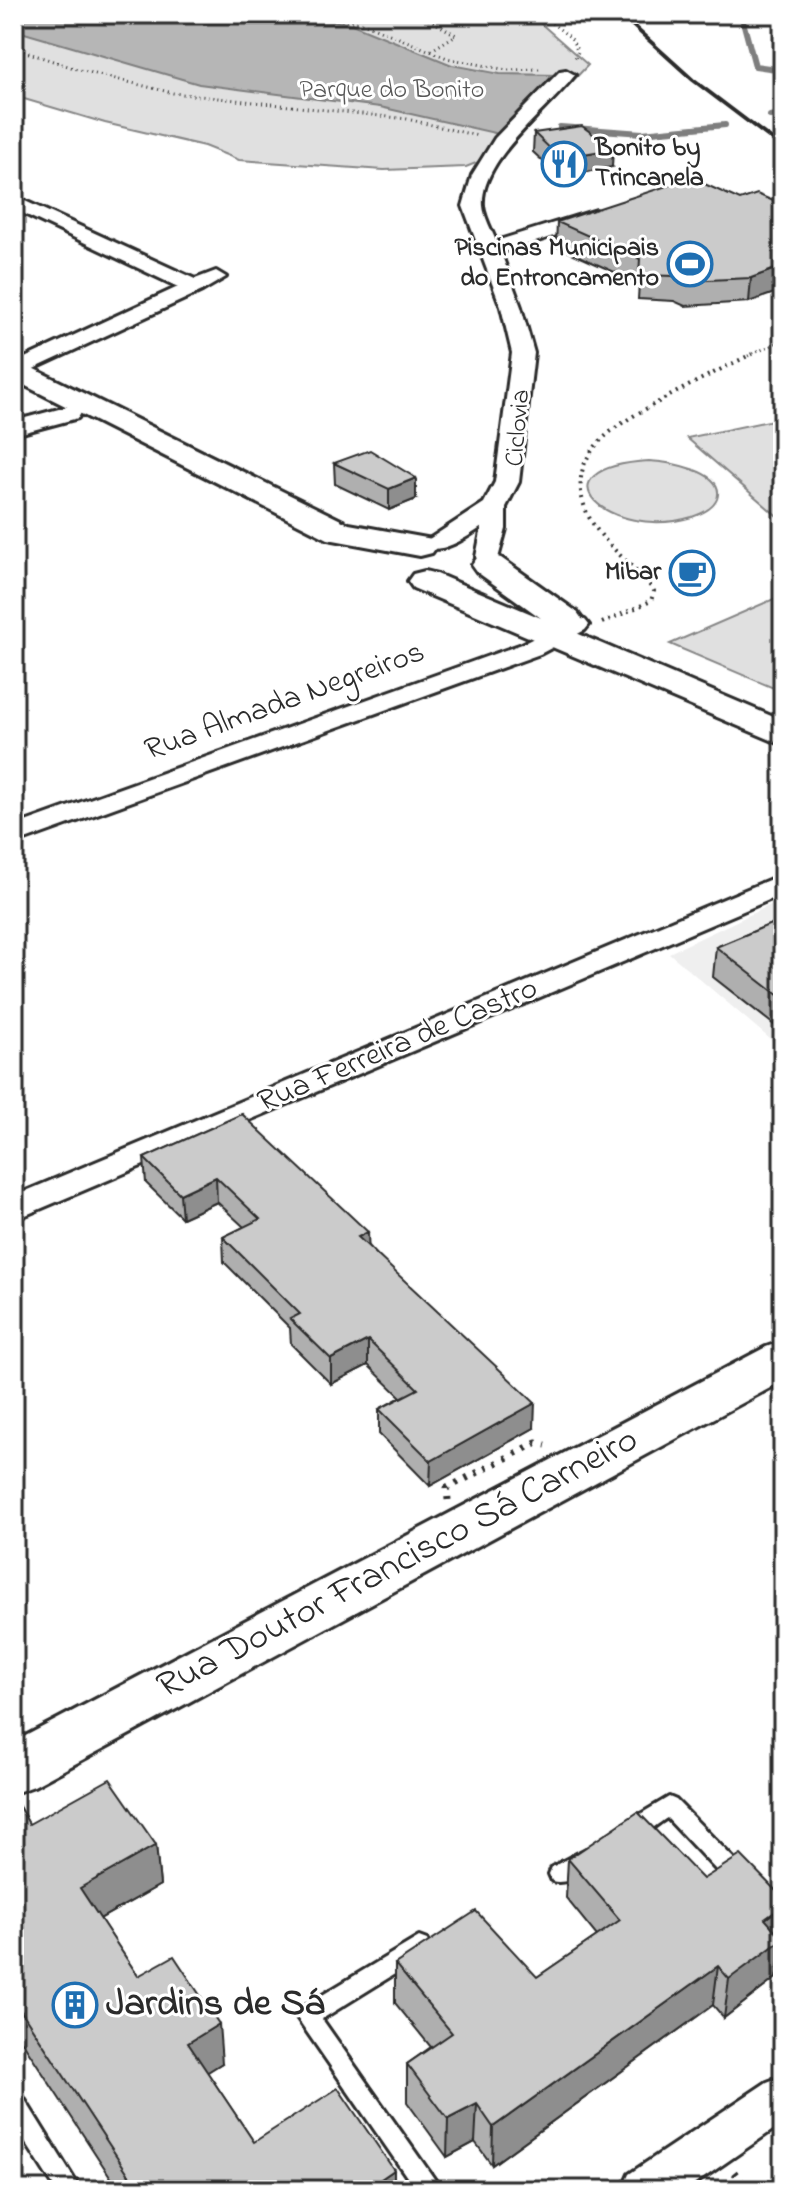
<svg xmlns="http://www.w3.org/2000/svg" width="797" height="2204" viewBox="0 0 797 2204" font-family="'Indie Flower',sans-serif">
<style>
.built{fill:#efefef}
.green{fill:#e0e0e0;stroke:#868686;stroke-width:2}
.water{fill:#b6b6b6;stroke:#7e7e7e;stroke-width:2}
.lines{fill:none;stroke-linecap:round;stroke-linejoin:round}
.stream{stroke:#7e7e7e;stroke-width:6}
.lane-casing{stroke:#2b2b2b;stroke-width:6}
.street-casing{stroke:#2b2b2b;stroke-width:6}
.secondary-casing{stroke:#2b2b2b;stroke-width:6}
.path-far2{stroke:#2b2b2b;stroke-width:3;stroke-dasharray:1 4;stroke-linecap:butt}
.path-far1{stroke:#2b2b2b;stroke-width:4;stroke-dasharray:2 5;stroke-linecap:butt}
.path{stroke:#2b2b2b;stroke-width:7;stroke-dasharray:3 8;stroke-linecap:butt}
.lane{fill:#fff;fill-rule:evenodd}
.street{fill:#fff;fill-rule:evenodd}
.secondary{fill:#fff;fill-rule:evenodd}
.rail{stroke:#2b2b2b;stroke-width:4}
.wall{fill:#afafaf;stroke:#2b2b2b;stroke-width:2}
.shaded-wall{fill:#8e8e8e;stroke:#2b2b2b;stroke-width:2}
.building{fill:#cbcbcb;stroke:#2b2b2b;stroke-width:2}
.labels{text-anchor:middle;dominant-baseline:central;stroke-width:6;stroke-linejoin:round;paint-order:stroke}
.far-park-label{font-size:26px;fill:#585858;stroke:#fff}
.far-poi-label{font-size:26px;font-weight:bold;fill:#2b2b2b;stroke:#fff;text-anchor:end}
.far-street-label{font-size:26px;fill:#2b2b2b;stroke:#fff}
.street-label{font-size:32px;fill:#2b2b2b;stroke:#fff}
.near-street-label{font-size:38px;fill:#2b2b2b;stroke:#fff}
.near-poi-label{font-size:38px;font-weight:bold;fill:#2b2b2b;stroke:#fff;text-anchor:start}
</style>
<rect width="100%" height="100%" fill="#fff"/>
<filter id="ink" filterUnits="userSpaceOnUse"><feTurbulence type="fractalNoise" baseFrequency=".0125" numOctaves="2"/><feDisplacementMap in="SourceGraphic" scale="16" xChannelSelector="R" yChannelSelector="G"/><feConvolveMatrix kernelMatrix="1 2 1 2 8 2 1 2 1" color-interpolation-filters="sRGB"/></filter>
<g filter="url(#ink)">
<path class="built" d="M783 899V1050L669 953Z"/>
<path class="green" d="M14 14H530L588 65 506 151 466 167 384 170 239 160 204 146 105 123 14 96Z
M783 418V521L687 438Z
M649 461C666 462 727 470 717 499 713 509 701 514 692 517 609 542 530 468 649 461Z
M783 595V692L670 644Z"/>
<path class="water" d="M14 14H271L314 18 352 24 452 65 500 74 556 75 503 135 380 107 199 84 14 30Z"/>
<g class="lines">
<path class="stream" d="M741 14 755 66 783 70
M770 116 783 113
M560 127 642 133 725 125"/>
<g class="lane-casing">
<path id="lane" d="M669 1797 676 1800 748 1873 751 1880 748 1887 740 1889 732 1887 667 1818C654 1826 637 1843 622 1837L618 1831 622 1825Z
M586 1849 594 1852 597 1858C590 1871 567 1886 552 1881L549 1874 552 1867Z
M419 1937 427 1940 430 1947 427 1954 322 2019 442 2190H416L296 2016 299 2009Z
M14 2092 22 2095 81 2190H56L14 2124Z"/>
</g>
<g class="street-casing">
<path id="street" d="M566 70 575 75C549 109 479 160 483 206 484 217 492 231 496 241L596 210 606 216 603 220 501 253 521 307 534 353 519 482 506 507V529L497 562H479L476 557 482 527C467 537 445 553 426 548L423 543 484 503 495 482 512 353 501 307 463 206 472 175 495 138 560 71Z
M14 196 195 279 216 271 226 277 202 291 14 378V363L178 287 14 209Z
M70 406 78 408 81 413 78 418 14 435V421Z
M576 617 585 620 589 625 585 630 540 654 14 844V826L522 644Z
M783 874V894L14 1220V1196Z
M783 2076V2123L686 2190H622L629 2174 767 2082Z"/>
</g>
<g class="secondary-casing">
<path id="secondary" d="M14 359 349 524 432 539 437 546 432 553 420 556 328 539 14 380Z
M489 555 501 558 577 612 582 619 577 626 567 629 783 721V745L413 588 408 581 413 574 425 571 437 574 541 618 477 572 472 565 477 558Z
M783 1341V1381L34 1786 14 1793V1742L766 1347Z"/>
</g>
<path class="path-far2" d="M302 14 363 23 447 58 507 70 540 69
M420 14 456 35 430 51
M540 14 571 38 578 52 574 60
M14 48 83 71 173 93 407 119 478 136
M748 356 783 340"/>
<path class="path-far1" d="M602 623 651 601 654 591C635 565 604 546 589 517 558 454 619 423 664 399 693 383 723 368 752 354"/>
<path class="path" d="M448 1500 447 1488 536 1443 546 1445
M734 2172 748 2190"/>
<use href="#lane" class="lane"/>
<use href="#street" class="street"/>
<use href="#secondary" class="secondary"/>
<path class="rail" d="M620 14 693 80 783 148"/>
</g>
<path class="wall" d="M534 133 612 167 560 177 533 152Z
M740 200 783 205 749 302 685 306 674 301 638 299 639 283 556 246 557 222Z
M334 463 416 499 389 510 335 484Z
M783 919V1032L713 977 716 947Z
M242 1114 369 1246 534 1428 430 1486 379 1434V1409L401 1397 368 1365 331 1384 291 1344 290 1328 224 1262 223 1237 244 1227 217 1202 182 1218 146 1183 144 1158Z
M14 1798 29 1824 156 1845 160 1885 100 1919 138 1976 222 2063 207 2072 254 2142 394 2190H119L14 2029Z
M568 1859 703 1879 783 1898V1939L776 1978 724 2018 713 2005 492 2165 475 2142 447 2157 407 2102V2064L431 2047 395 2003V1964L537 1977 597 1936 566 1898Z"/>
<path class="shaded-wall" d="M613 149 612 167 560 177V158Z
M783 266V290L749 302 751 278Z
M416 478V499L389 510V489Z
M216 1177 217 1202 182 1218 180 1194Z
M368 1232 369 1257 358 1237Z
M368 1340V1365L331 1384V1359Z
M535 1403 534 1428 430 1486 431 1461Z
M156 1845 160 1885 85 1927 80 1888Z
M783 1906V1939L776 1978 724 2018 729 1979 765 1919Z
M718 1966 713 2005 492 2165 493 2127Z
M219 2024 222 2063 192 2082 188 2043Z
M477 2104 475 2142 447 2157 448 2119Z
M394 2170V2190H365Z"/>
<path class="building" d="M582 126 613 149 560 158 534 133Z
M691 178 740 200 757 194 783 205V266L751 278 687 281 676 276 639 275 640 259 557 222Z
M370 450 416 478 389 489 334 463Z
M783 919V999L716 947Z
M242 1114 368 1232 358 1237 535 1403 431 1461 379 1409 418 1389 368 1340 331 1359 290 1319 300 1314 223 1237 260 1219 216 1177 180 1194 144 1158Z
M110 1779 156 1845 80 1888 138 1976 174 1956 219 2024 188 2043 254 2142 338 2088 394 2170 365 2190H139L14 2000V1798L29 1824Z
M638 1812 703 1879 741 1855 783 1898V1906L765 1919 783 1939 729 1979 718 1966 493 2127 477 2104 448 2119 407 2064 452 2033 395 1964 476 1911 537 1977 620 1920 568 1859Z"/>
</g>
<defs>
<g id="restaurant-ring" transform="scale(2.3)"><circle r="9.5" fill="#fff" stroke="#1f6fb2" stroke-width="1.5"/><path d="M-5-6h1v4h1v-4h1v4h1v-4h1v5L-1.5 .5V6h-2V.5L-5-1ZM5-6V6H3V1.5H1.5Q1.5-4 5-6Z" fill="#1f6fb2"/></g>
<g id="stadium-ring" transform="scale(2.3)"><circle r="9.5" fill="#fff" stroke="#1f6fb2" stroke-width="1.5"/><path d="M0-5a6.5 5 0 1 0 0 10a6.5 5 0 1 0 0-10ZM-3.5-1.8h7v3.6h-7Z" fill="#1f6fb2"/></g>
<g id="cafe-ring" transform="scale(2.3)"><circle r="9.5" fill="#fff" stroke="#1f6fb2" stroke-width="1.5"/><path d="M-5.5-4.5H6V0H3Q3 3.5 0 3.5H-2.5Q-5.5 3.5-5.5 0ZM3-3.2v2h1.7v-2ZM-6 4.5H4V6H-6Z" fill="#1f6fb2"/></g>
<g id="building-ring" transform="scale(2.3)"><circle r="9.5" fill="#fff" stroke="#1f6fb2" stroke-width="1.5"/><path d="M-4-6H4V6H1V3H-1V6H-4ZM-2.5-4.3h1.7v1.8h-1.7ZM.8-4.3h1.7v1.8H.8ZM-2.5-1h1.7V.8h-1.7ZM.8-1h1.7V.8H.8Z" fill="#1f6fb2"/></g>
</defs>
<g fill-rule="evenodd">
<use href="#restaurant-ring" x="564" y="164"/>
<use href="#stadium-ring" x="690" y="264"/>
<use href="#cafe-ring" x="692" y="573"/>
<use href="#building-ring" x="75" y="2005"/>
</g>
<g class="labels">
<g class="far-park-label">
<text x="392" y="91">Parque do Bonito</text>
</g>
<g class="far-poi-label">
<text x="595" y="149" text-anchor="start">Bonito by<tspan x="595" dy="30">Trincanela</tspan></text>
<text x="659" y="249">Piscinas Municipais<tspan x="659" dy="30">do Entroncamento</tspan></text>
<text x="661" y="573">Mibar</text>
</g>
<g class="far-street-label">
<text transform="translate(519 428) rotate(-85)">Ciclovia</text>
</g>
<g class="street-label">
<text transform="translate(285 702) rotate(-20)">Rua Almada Negreiros</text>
<text transform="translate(398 1046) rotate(-23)">Rua Ferreira de Castro</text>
</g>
<g class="near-street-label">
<text transform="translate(398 1564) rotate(-28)">Rua Doutor Francisco Sá Carneiro</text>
</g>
<g class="near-poi-label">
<text x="106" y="2005">Jardins de Sá</text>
</g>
</g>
<rect width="797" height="2204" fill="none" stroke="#fff" stroke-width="48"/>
<rect x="24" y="24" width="749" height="2156" fill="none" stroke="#2b2b2b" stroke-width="3" filter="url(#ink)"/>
</svg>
